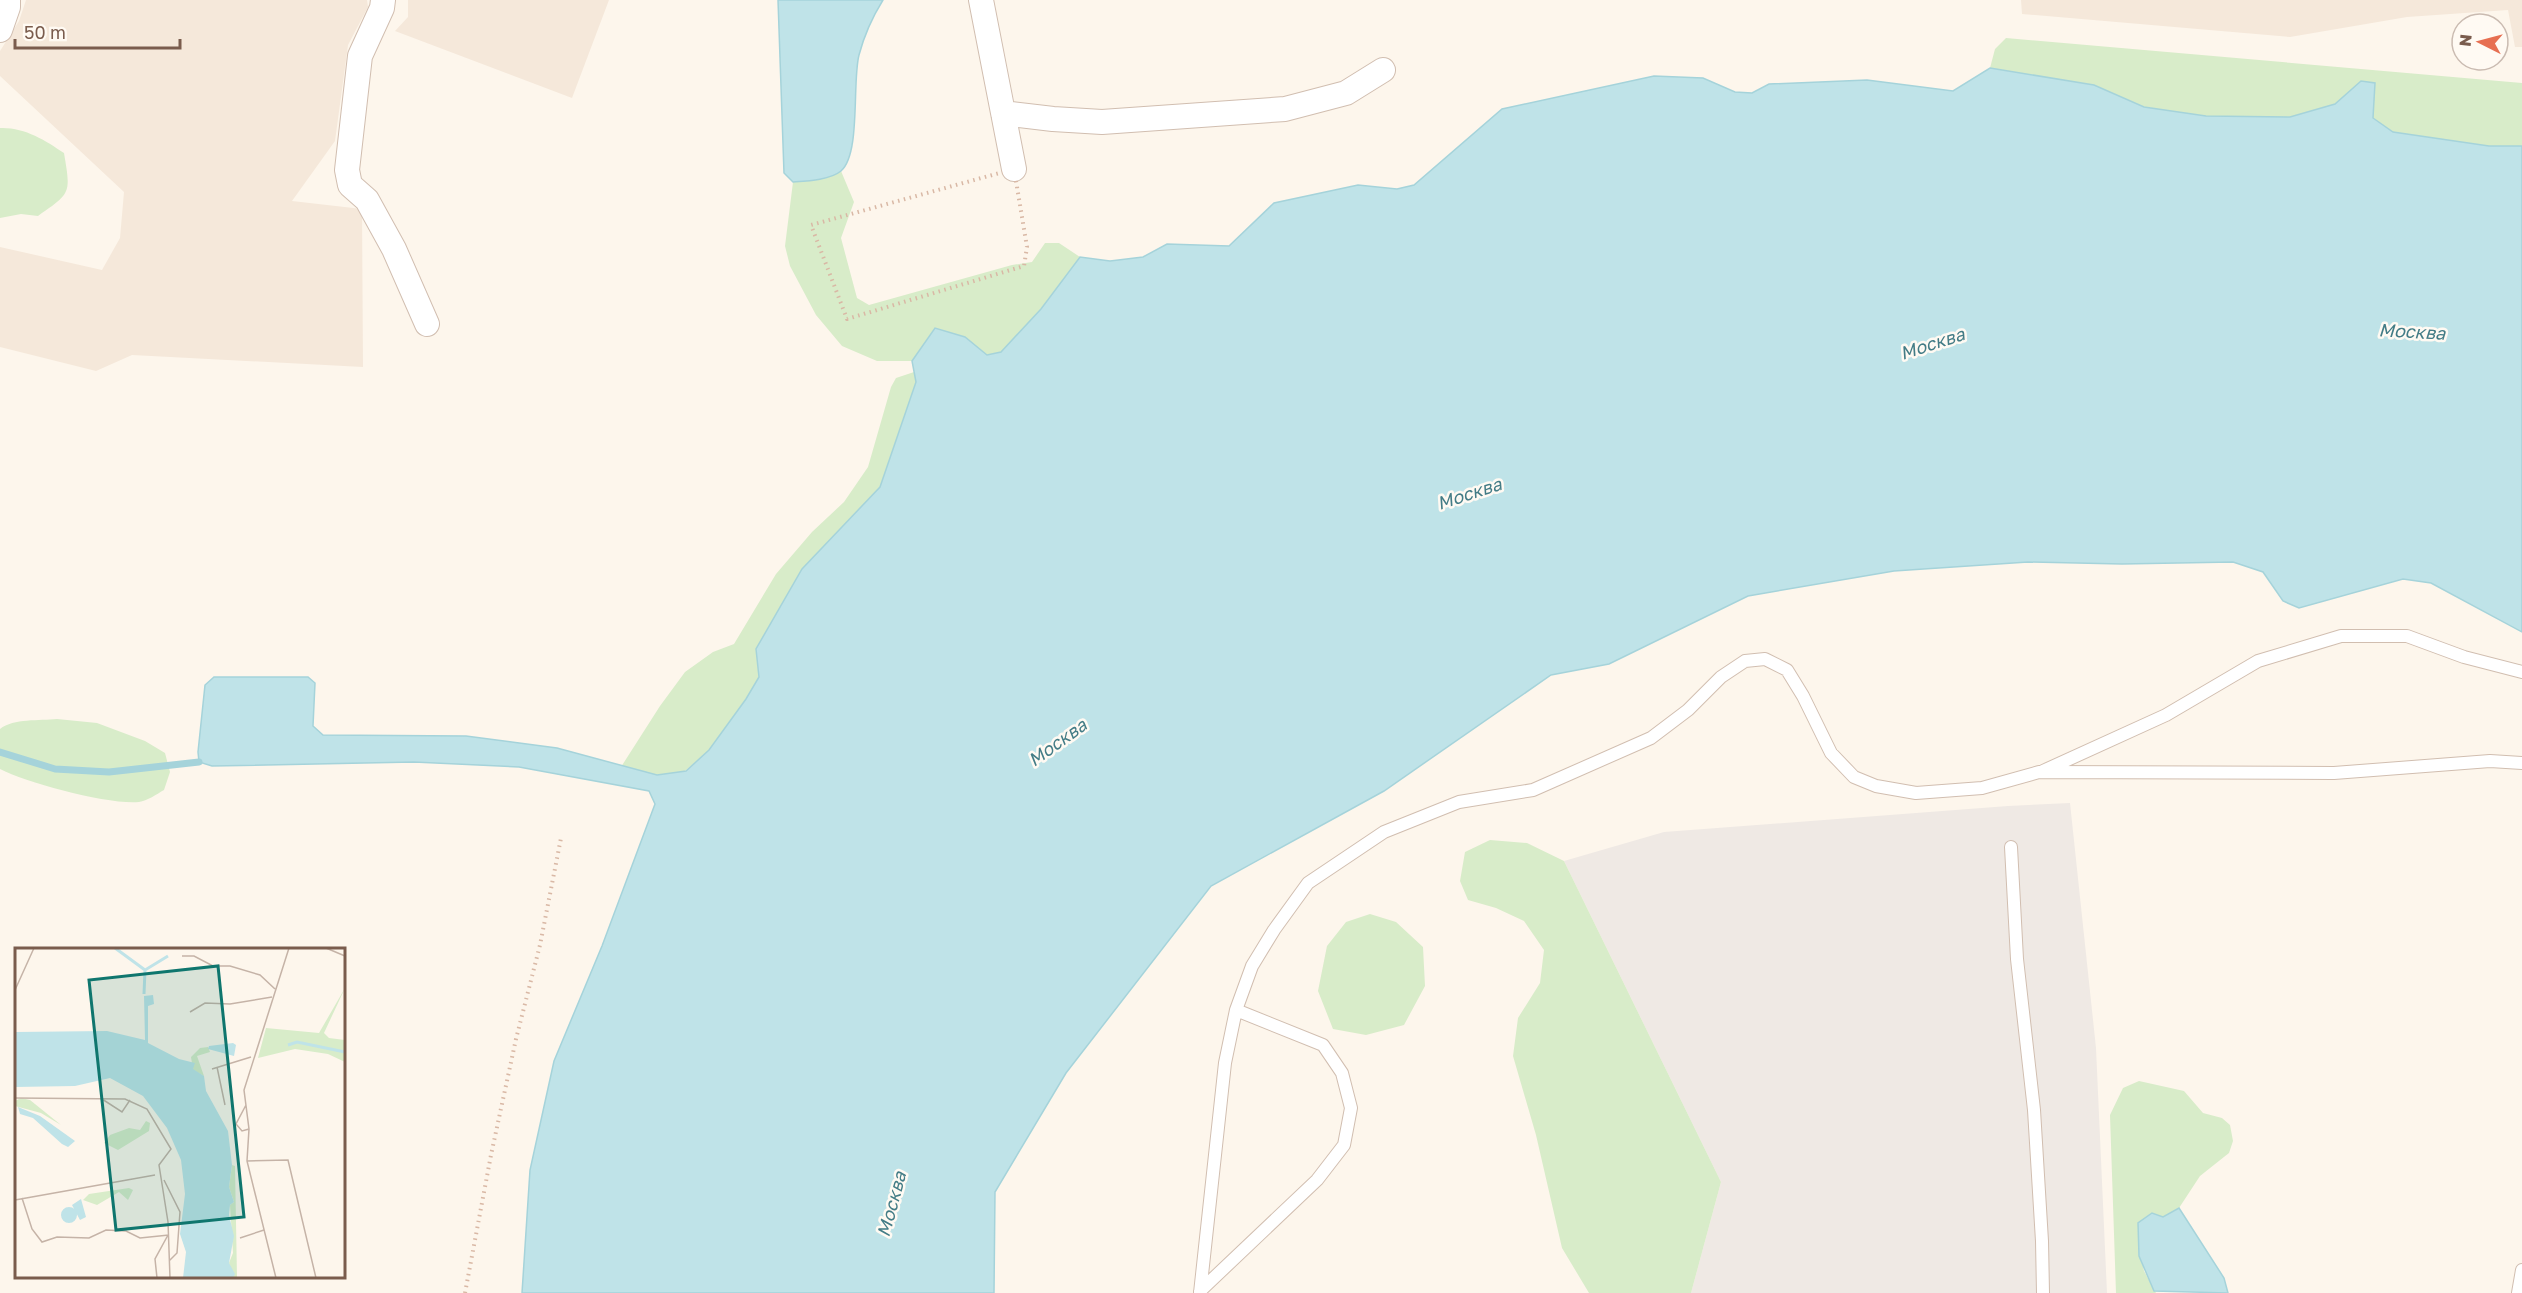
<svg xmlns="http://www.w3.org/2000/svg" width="2522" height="1293" viewBox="0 0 2522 1293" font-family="'Golos Text',sans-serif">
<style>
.residential{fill:#f5e8da}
.industrial{fill:#efe9e4}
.green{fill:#d8ecc9}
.water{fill:#bfe3e8;stroke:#a5d3da;stroke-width:1.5}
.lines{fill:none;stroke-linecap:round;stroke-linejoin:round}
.stream{stroke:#a5d3da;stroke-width:7}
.lane-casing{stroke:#d1beb0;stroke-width:14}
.street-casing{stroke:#d1beb0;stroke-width:26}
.path{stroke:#d9b8a5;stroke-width:4;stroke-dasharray:1.5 4.5;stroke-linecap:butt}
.lane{stroke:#fff;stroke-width:12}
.street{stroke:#fff;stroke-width:24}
.labels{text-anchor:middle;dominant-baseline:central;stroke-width:5;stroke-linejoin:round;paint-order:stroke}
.water-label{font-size:18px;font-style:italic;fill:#437c86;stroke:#fffaf3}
.inset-river{fill:none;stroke:#bfe3e8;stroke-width:3}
.inset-road{fill:none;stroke:#c5b3a7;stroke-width:1.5}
.view{fill:#0f766e;fill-opacity:0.15;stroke:#0f766e;stroke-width:3}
.inset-edge{fill:none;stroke:#7a5c4d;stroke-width:3}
</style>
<rect width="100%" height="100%" fill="#fdf6ec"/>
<path class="residential" d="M26 0H367L368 7 348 45 335 141 292 201 362 209 363 367 132 355 96 371 0 347V247L102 270 120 238 124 192 0 76V51L19 21Z
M408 0H609L572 98 395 31 408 17Z
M2021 0H2522V47H2515L2508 10 2407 17 2290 37 2022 14Z"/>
<path class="industrial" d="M2070 803 2096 1048 2107 1293H1691L1721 1182 1564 861 1664 832 2008 806Z"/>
<path class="green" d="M2006 38 2522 83V146H2489L2393 132 2373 118 2335 104 2290 117 2206 116 2144 107 2094 85 1990 68 1995 49Z
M0 128C24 127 45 140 64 153 71 194 71 193 38 216L21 214 0 218Z
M841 171 854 202 841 238 857 298 869 305 1012 265 1032 262 1045 243H1059L1080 257 1041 309 1001 352 987 355 965 337 935 328 912 361H877L842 346 816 315 790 266 785 246 793 182 815 180Z
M914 372 916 382 880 487 802 570 756 649 759 677 746 699 709 750 685 771 668 774 657 775 621 767 660 706 685 672 713 652 734 644 776 574 812 532 844 502 868 467 891 387 896 378Z
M57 719 97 723 145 741 165 753 170 772 164 790C157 794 147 801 139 802 109 805 27 783 0 769V729C14 718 39 721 57 719Z
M1490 840 1527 843 1564 861 1721 1182 1691 1293H1589L1562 1248 1536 1135 1513 1056 1518 1018 1540 983 1544 950 1524 921 1496 908 1468 900 1460 881 1465 852Z
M1370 914 1396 922 1423 947 1425 986 1404 1025 1366 1035 1333 1029 1318 991 1327 946 1346 922Z
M2139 1081 2184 1091 2203 1113 2222 1118 2230 1125 2233 1141 2229 1153 2200 1176 2179 1208 2163 1217 2138 1239 2144 1271 2156 1293H2116L2110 1115 2123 1088Z"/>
<path class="water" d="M778 0H883C873 16 864 36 859 55 852 81 861 154 841 171 830 180 807 181 793 182L784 173Z
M1990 68 2094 85 2144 107 2206 116 2290 117 2335 104 2361 81 2375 83 2373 118 2393 132 2489 146H2522V632L2431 583 2403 579 2299 608 2283 601 2263 572 2233 562 2122 564 2028 562 1894 571 1748 596 1609 664 1551 675 1384 791 1211 886 1066 1073 995 1192 994 1293H522L530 1170 554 1061 602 946 655 804 649 791 519 767 414 762 212 766 199 762 198 752 205 685 214 677H308L315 683 313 726 323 735 466 736 557 748 657 775 686 771 709 750 746 699 759 677 756 649 802 569 880 487 916 382 912 361 935 328 965 337 987 355 1001 352 1041 309 1080 257 1110 261 1143 257 1167 244 1229 246 1274 203 1358 185 1397 189 1414 185 1502 109 1654 76 1703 78 1735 92 1752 93 1769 84 1867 80 1953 91Z
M2179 1208 2224 1278 2228 1293 2154 1291 2139 1256 2138 1223 2152 1213 2163 1217Z"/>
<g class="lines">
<path class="stream" d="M0 752 55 769 109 772 199 762"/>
<g class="lane-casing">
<path id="lane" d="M2043 771 2166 715 2258 661 2341 636H2407L2464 657 2522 672
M2011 847 2017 959 2034 1110 2042 1241 2043 1293
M1200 1291 1317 1180 1344 1145 1351 1108 1342 1073 1323 1045 1236 1010
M1200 1293 1225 1063 1236 1010 1252 966 1274 930 1308 883 1384 832 1459 802 1533 790 1651 738 1688 710 1721 677 1745 661 1765 659 1787 670 1803 696 1831 753 1854 777 1876 786 1916 793 1982 788 2039 772 2334 773 2490 761 2522 763
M2518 1293 2522 1270"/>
</g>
<g class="street-casing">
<path id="street" d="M383 0 382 8 360 56 347 170 350 185 367 200 394 249 427 324
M981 0 1014 169
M0 30 8 7V0
M1003 113 1053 119 1102 122 1285 109 1346 93 1383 70"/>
</g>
<path class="path" d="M1014 169 1027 247 1024 266 847 319 811 225Z
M465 1293 491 1155 516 1039 540 945 561 838"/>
<use href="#lane" class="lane"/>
<use href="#street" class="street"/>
</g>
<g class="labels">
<g class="water-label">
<text transform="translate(2412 331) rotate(3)">Москва</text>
<text transform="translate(1932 343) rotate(-18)">Москва</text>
<text transform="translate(1469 493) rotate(-18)">Москва</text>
<text transform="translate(1057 742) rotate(-36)">Москва</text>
<text transform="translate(891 1204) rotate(-75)">Москва</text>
</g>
</g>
<g transform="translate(15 948)">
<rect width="330" height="330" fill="#fdf6ec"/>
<path d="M330 40 309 85 314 90 330 92V114L313 106 280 101 243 110 251 80 304 85ZM193 99 195 104 182 108 189 128 178 122 176 109 185 100ZM6 150 15 152 46 177 26 165 0 158V153ZM131 173 135 175 134 183 103 202 89 195 95 187 114 180 125 182ZM217 217 220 218 222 330H218L214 315 218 305 215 257 219 254 214 239ZM114 240 118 242 113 252 104 244 82 257 68 252 74 246Z" fill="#d8ecc9"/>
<path d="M138 47 139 56 133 58V95L164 111 180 115 178 121 189 128 191 143 213 183 217 217 214 239 219 254 215 257 214 267 219 288 214 315 220 326 218 330H168L171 304 165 286 170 246 166 212 152 180 128 148 95 130 60 138 0 139V84L92 83 130 92 129 48ZM218 95 221 97 219 108 193 101 194 98ZM3 159 25 168 60 193 53 199 47 196 18 170 5 166ZM66 251 71 269 65 272 57 257ZM46 267a8 8 0 1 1 16 0a8 8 0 1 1-16 0Z" fill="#bfe3e8"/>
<path class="inset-river" d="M100 0 130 22M129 46 130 22 153 8M273 97 282 94 330 104"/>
<path class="inset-road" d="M311 0 330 8M167 8H179L198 18H215L245 27 260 41M0 42 19 0M175 64 190 55 215 56 257 49M202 119 210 157M197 121 236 109M0 150 110 151 132 161 156 201 144 217 153 274 155 330M87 151 107 164 115 152M231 157 221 176 227 183 234 181M232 213 273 212 301 330M149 232 165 264 162 305 154 313M7 250 17 281 27 294 42 289 74 290 91 282 111 283 125 290 154 287M0 252 140 227M225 290 249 282M142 330 140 311 153 287M261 330 232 213 234 181 229 142 274 0"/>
<path class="view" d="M203 18 229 269 101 282 74 32Z"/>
<rect width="330" height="330" class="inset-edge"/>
</g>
<g transform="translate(2480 42) rotate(276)"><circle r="28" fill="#fffaf3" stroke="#cabbb1" stroke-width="1.5"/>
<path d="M0-4.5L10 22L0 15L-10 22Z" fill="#e76f51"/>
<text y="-9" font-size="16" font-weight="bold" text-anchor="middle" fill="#7a5c4d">N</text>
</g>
<path d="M15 39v9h165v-9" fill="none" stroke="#7a5c4d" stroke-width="3"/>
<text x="24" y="39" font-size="18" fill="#7a5c4d" stroke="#fffaf3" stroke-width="4.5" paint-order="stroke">50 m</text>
</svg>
